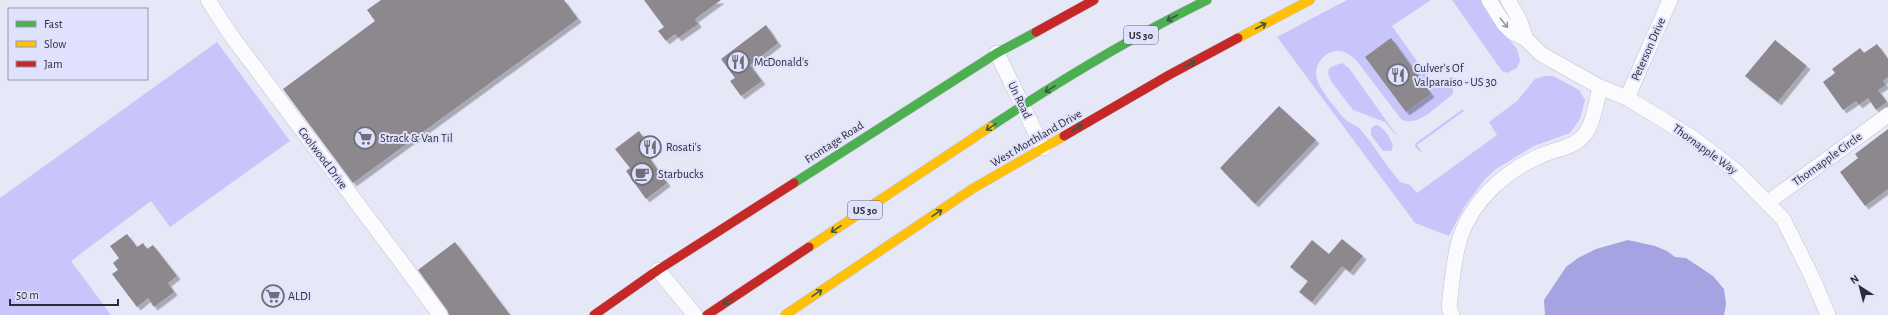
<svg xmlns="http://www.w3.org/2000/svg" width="1888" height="315" viewBox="0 0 1888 315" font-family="'Alegreya Sans',sans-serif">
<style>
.green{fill:#c7c5f9}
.water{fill:#a6a3e2}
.building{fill:#8c888d;filter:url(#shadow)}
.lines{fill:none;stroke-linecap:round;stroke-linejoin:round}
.street-casing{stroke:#c2c2ce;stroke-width:16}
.fast-casing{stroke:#c2c2ce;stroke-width:10}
.slow-casing{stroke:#c2c2ce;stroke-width:10}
.jam-casing{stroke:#c2c2ce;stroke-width:10}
.street{stroke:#fbfbfe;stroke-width:15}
.fast{stroke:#4caf50;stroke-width:9}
.slow{stroke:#ffc107;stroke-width:9}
.jam{stroke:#c62828;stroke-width:9}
.oneway{stroke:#385a40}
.oneway2{stroke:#94949a}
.labels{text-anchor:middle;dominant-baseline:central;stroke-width:4;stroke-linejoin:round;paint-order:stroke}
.shield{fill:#e0e1fd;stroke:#636372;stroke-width:1}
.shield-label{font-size:11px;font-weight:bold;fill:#2d2d37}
.street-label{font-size:12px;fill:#2d2d37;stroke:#e0e1fd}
.poi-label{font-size:12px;fill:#2d2d37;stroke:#e0e1fd;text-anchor:start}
</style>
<defs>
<filter id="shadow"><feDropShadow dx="3.5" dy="3.5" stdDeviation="0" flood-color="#0004"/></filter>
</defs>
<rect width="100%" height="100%" fill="#e6e7f7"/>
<path class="green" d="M1347 0H1431L1392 26 1436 88 1447 81 1453 89V94C1439 104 1417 129 1401 119L1356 60C1351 56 1347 52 1340 51 1324 50 1311 67 1318 82 1322 92 1339 113 1347 121 1351 124 1356 125 1360 129 1375 146 1386 166 1400 182L1410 185 1417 193 1497 135 1489 122 1517 101 1535 79 1544 76H1553L1579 90 1585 100 1580 119 1570 133 1534 146 1496 169 1485 179 1464 207 1449 236 1415 223 1277 37Z
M1452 0H1482L1505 35 1517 49 1520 60 1517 68 1507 73 1502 71Z
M217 42 290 141 170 227 151 201 71 261 111 315H0V198Z
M1342 63 1349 68 1400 140 1385 122 1353 110 1331 81 1328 73 1329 69 1333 66Z
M1463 109 1464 111 1417 145 1422 152 1419 151 1415 146 1416 143Z
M1376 125C1383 126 1392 139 1393 147L1391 151H1383L1371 135V128Z"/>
<path class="water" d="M1628 240 1655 246 1667 251 1675 257 1686 258 1713 276 1724 289 1726 304 1724 315H1545L1544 300 1566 267 1578 258 1596 249Z"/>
<path class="building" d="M381 0H564L578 19 353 183 283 89 375 21 367 10Z
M644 0H721L695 19 698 24 678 38 675 34 666 41 658 31 664 27Z
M766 25 778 43 750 65 762 81 741 96 730 81 735 78 721 59Z
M1391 38 1431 94 1406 112 1365 57Z
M1775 40 1807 66 1778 102 1745 76Z
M1877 44 1888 59V77L1883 81 1886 85 1878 90 1887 102 1876 110 1868 98 1859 105 1856 101 1843 110 1823 82 1835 73 1832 69 1860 48 1864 53Z
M1279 106 1316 140 1255 204 1220 168Z
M1888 129V189L1865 206 1840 172 1858 158 1855 154Z
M639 131 645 140 650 136 659 148 648 156 667 183 646 199 626 171 630 168 615 149Z
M127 234 137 247 143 243 147 249 153 245 177 276 168 283 174 292 154 307 148 298 137 307 112 274 118 270 113 263 119 258 110 246Z
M1342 239 1363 256 1350 272 1342 266 1312 302 1299 292 1308 281 1290 267 1312 240 1329 254Z
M455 242 510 315H449L447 310 418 270Z"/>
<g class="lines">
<g class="street-casing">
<path id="street" d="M208 0 230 34 405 267 440 315
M1489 0 1504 24 1512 32 1526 39 1541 54 1600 87 1627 98 1693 138 1737 172 1783 219 1812 277 1828 315
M1508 0 1519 19 1526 39
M997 53 1043 148
M1627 98 1670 0
M1767 203 1888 115
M658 270 695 315
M1452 315 1449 307C1452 285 1453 260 1460 238 1472 201 1505 171 1540 156 1557 148 1577 148 1587 131 1594 120 1597 100 1600 87"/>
</g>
<g class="fast-casing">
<path id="fast" d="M990 127C1059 81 1132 37 1207 0
M794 183 997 53 1036 32"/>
</g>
<g class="slow-casing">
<path id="slow" d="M1238 38 1310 0
M809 247 990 127
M785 315 972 189 1064 136"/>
</g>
<g class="jam-casing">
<path id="jam" d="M1036 32 1094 0
M1064 136 1169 75 1238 38
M594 315 658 270 794 183
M707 315 809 247"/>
</g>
<use href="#street" class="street"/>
<use href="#fast" class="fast"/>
<use href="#slow" class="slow"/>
<use href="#jam" class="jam"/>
</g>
<defs><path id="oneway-shaft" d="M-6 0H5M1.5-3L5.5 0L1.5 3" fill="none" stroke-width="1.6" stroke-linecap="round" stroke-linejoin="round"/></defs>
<g class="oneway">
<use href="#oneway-shaft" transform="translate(1172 18) rotate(153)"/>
<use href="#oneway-shaft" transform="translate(1261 26) rotate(-28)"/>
<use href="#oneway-shaft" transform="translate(1190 64) rotate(-28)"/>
<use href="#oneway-shaft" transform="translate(1050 89) rotate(149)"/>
<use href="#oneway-shaft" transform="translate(991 127) rotate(146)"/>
<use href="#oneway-shaft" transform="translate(1077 128) rotate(-30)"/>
<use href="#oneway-shaft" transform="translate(937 213) rotate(-34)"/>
<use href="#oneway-shaft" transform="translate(836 229) rotate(146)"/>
<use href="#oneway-shaft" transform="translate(817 293) rotate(-34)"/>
<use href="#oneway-shaft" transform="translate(728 301) rotate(146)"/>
</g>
<use class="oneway2" href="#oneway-shaft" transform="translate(1504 23) rotate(51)"/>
<defs>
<g id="restaurant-ring" transform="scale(1.15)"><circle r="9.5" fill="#e0e1fd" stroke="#6e6e7a" stroke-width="1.5"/><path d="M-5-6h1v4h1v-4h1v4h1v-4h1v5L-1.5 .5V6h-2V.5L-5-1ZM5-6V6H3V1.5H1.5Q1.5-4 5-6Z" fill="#6e6e7a"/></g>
<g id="supermarket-ring" transform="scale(1.15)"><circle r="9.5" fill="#e0e1fd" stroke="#6e6e7a" stroke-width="1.5"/><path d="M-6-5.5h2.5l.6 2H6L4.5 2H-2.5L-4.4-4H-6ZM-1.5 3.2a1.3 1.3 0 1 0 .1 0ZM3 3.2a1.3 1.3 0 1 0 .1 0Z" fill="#6e6e7a"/></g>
<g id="cafe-ring" transform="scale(1.15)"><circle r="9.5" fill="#e0e1fd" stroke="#6e6e7a" stroke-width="1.5"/><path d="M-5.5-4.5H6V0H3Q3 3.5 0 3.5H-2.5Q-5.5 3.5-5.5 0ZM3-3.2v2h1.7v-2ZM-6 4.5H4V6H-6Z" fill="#6e6e7a"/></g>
</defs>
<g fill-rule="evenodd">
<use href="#restaurant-ring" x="738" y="62"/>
<use href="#restaurant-ring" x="1398" y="75"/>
<use href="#supermarket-ring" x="365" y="138"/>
<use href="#restaurant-ring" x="650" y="147"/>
<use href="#cafe-ring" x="642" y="174"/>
<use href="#supermarket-ring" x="273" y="296"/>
</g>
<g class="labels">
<g class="shield">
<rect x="1124" y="26" width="34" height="18" rx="3"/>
<rect x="848" y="201" width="34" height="18" rx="3"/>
</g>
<g class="shield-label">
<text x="1141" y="35">US 30</text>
<text x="865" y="210">US 30</text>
</g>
<g class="street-label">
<text transform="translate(1648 49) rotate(-66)">Peterson Drive</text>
<text transform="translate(1020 100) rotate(64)">Un Road</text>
<text transform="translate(1036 138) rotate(-30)">West Morthland Drive</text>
<text transform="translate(834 142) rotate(-33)">Frontage Road</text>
<text transform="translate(1705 149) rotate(36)">Thornapple Way</text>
<text transform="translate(323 158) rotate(53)">Coolwood Drive</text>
<text transform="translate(1827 159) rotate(-36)">Thornapple Circle</text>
</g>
<g class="poi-label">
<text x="754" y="62">McDonald's</text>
<text x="1414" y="68">Culver's Of<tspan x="1414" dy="14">Valparaiso - US 30</tspan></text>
<text x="380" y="138">Strack &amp; Van Til</text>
<text x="666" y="147">Rosati's</text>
<text x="658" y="174">Starbucks</text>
<text x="288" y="296">ALDI</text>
</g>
</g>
<rect x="8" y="8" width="140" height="72" fill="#e0e1fd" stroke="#9899ae"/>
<rect x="16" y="21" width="20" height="6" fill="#4caf50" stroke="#9899ae"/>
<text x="44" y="28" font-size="12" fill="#2d2d37">Fast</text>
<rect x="16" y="41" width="20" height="6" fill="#ffc107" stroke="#9899ae"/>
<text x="44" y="48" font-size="12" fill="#2d2d37">Slow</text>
<rect x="16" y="61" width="20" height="6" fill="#c62828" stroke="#9899ae"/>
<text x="44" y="68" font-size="12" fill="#2d2d37">Jam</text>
<g transform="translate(1860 287) rotate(324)" stroke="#e0e1fd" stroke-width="3" paint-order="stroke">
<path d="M0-3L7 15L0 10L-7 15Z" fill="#2d2d37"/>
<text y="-6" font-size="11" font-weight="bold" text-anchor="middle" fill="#2d2d37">N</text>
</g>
<path d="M10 299v6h108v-6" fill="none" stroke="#2d2d37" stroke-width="2"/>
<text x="16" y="299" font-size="12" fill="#2d2d37" stroke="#e0e1fd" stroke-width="3" paint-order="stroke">50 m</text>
</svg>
